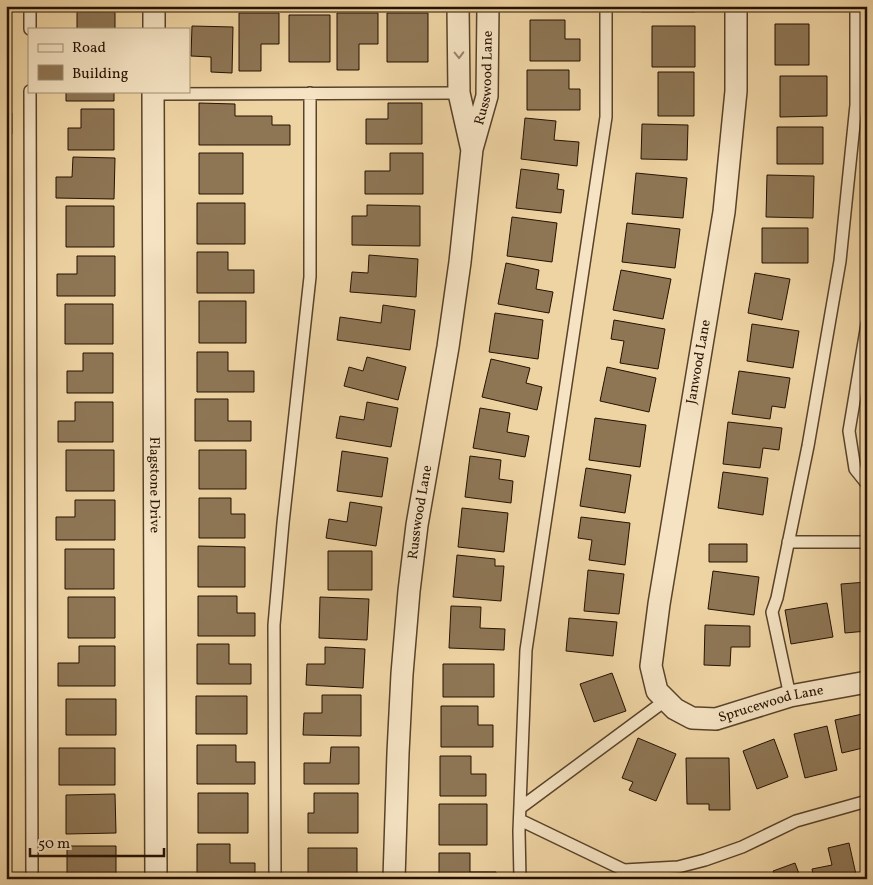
<svg xmlns="http://www.w3.org/2000/svg" width="873" height="885" viewBox="0 0 873 885" font-family="Vollkorn,serif">
<style>
.building{fill:#8e7655;stroke:#251101}
.lines{fill:none;stroke-linecap:round;stroke-linejoin:round}
.service-casing{stroke:#58422a;stroke-width:14}
.minor-casing{stroke:#58422a;stroke-width:24}
.service{stroke:#f5e3c3;stroke-width:11}
.minor{stroke:#f5e3c3;stroke-width:21}
.oneway{stroke:#97846c}
.labels{text-anchor:middle;dominant-baseline:central;stroke-width:4;stroke-linejoin:round;paint-order:stroke}
.street-label{font-size:14px;fill:#251101;stroke:#f5e3c3}
</style>
<rect width="100%" height="100%" fill="#efd4a3"/>
<filter id="stains"><feTurbulence type="fractalNoise" baseFrequency=".004" numOctaves="4"/><feColorMatrix values="0 0 0 0 .2 0 0 0 0 .09 0 0 0 0 .02 0 0 0 .5 -.17"/></filter>
<radialGradient id="worn" r=".72"><stop offset=".6" stop-color="#630" stop-opacity="0"/><stop offset="1" stop-color="#630" stop-opacity=".3"/></radialGradient>
<path class="building" d="M527 6H559V11H527Z
M641 6H695V12H641Z
M775 6H824V10H775Z
M77 12H115V29H77Z
M239 13H279V44H261V71H239Z
M337 13H378V44H359V70H337Z
M387 13H428V62H387Z
M289 15H330V62H289Z
M530 20H565V39H580V61H530Z
M775 24H809V65H775Z
M192 26 233 27 232 73 211 72V57L191 56Z
M652 26H695V67H652Z
M527 70H569V89H580V110H527Z
M658 72H694V116H658Z
M780 76H827V116L780 117Z
M66 91H114V101H66Z
M199 103 235 104V116H272V125H290V145H199Z
M388 103H422V144H366V119H388Z
M81 109H114V150H68V128H81Z
M6 113H12V134H6Z
M525 118 556 121 554 140 579 142 577 166 521 159Z
M642 124 688 125 687 160 641 159Z
M777 127H823V164H777Z
M199 153H243V194H199Z
M390 153H423V194H365V171H390Z
M73 157 115 158 114 199 56 198V177H72Z
M521 169 559 174 557 189 564 190 561 213 516 208Z
M636 173 687 178 683 218 632 214Z
M767 175 814 176 813 218 766 217Z
M197 203H245V244H197Z
M367 205 420 206V246L352 245V216H367Z
M66 206H114V247H66Z
M512 217 557 223 552 262 507 256Z
M627 223 680 229 675 268 622 262Z
M762 228H808V263H762Z
M197 252H228V270H254V293H197Z
M369 255 418 259 416 297 350 292 352 272 368 273Z
M77 256H115V296H57V274H77Z
M506 263 539 270 536 289 553 292 549 313 498 304Z
M621 270 671 279 663 319 613 310Z
M755 273 790 279 782 320 748 313Z
M199 301H246V343H199Z
M65 304H113V344H65Z
M383 305 415 310 410 350 337 340 340 317 381 323Z
M495 313 543 320 538 359 489 352Z
M614 320 665 329 658 369 620 363 624 341 611 339Z
M752 324 799 331 793 368 747 361Z
M197 352H228V371H254V392H197Z
M83 353H113V393H67V371H83Z
M367 357 406 367 398 400 344 386 349 367 363 371Z
M491 359 530 368 526 383 542 387 537 410 482 397Z
M607 367 656 378 649 412 600 401Z
M739 371 790 378 785 408 772 406 770 419 732 414Z
M195 399H228V421H251V441H195Z
M75 402H113V442H58V421H75Z
M367 402 398 408 391 447 336 438 340 416 364 420Z
M480 408 510 413 507 432 529 436 525 457 473 448Z
M595 418 646 425 640 467 589 460Z
M728 422 782 428 779 450 763 448 760 468 723 464Z
M66 450H114V491H66Z
M199 450H246V489H199Z
M342 451 388 458 382 497 337 491Z
M470 456 501 460 499 479 513 481 511 503 465 497Z
M586 468 631 475 625 513 580 506Z
M723 472 768 478 763 515 718 508Z
M199 498H231V514H245V538H199Z
M75 500H115V540H56V517H75Z
M350 502 382 507 376 546 326 538 329 519 347 522Z
M462 508 508 513 504 552 458 547Z
M581 517 630 523 625 565 589 560 592 540 578 538Z
M709 544H747V562H709Z
M198 546 245 547V587H198Z
M65 549H114V589H65Z
M328 551H372V590H328Z
M457 555 495 559V566H504L501 601 453 597Z
M588 570 624 574 619 614 584 611Z
M713 571 759 577 754 615 708 609Z
M867 582V631L845 633 841 584Z
M198 596H237V613H255V636H198Z
M68 597H115V638H68Z
M320 597 369 599 367 640 319 638Z
M827 603 833 637 791 644 785 610Z
M451 606 481 607 480 628 505 629 504 650 449 648Z
M569 618 617 622 613 656 566 651Z
M705 625 750 626V647H731L730 666 704 665Z
M197 644H229V664H251V684H197Z
M79 646H115V686H58V663H79Z
M325 647 365 649 363 688 306 685 307 664H325Z
M443 664H494V697H443Z
M612 673 626 711 594 722 580 684Z
M322 695H361V736L303 735 304 713H322Z
M196 696H247V734H196Z
M66 699H116V735H66Z
M441 706H478V725H493V747H441Z
M867 713V747L842 753 835 720Z
M827 726 837 770 805 778 794 734Z
M638 738 676 754 656 801 629 790 633 782 622 778Z
M774 739 788 777 757 789 743 751Z
M197 745H236V762H255V784H197Z
M331 747H359V784H304V763H330Z
M59 748H115V785H59Z
M440 756H471V774H486V796H440Z
M686 758H729L730 810H709V804H687Z
M198 793H248V833H198Z
M314 793H358V833H308V813H314Z
M115 794 116 833 66 834V795Z
M439 804H487V845H439Z
M849 843 857 879H814L812 869 832 865 828 848Z
M197 844H230V863H255V879H197Z
M67 846H116V879H67Z
M308 848H357V879H308Z
M439 853H470V872H496V879H439Z
M795 863 801 879H776L773 871Z"/>
<g class="lines">
<g class="service-casing">
<path id="service" d="M30 6V29
M30 91 32 879
M152 94 459 93
M867 324 849 431 855 469 867 484
M788 542H867
M790 696 772 612 777 598 808 446 840 261 856 105V6
M520 808 666 700
M520 820 624 870 678 867 705 860 742 847 796 821 867 801
M275 879 274 625 283 523 310 277V93
M520 879 519 831 526 650 606 117V6"/>
</g>
<g class="minor-casing">
<g id="minor">
<path d="M458 6 459 93 471 146"/>
<path id="s1" d="M736 6V91L724 212 659 604 651 666 657 691 675 709 692 718 716 719 790 696 867 682"/>
<path d="M154 29V6"/>
<path id="s2" d="M153 91 156 879"/>
<path id="s3" d="M394 879 398 753 402 674 409 591 417 525 448 347 460 262 472 149 487 96 488 6"/>
</g>
</g>
<use href="#service" class="service"/>
<use href="#minor" class="minor"/>
</g>
<defs><path id="oneway-chevron" d="M-2-3.5L2.5 0L-2 3.5" fill="none" stroke-width="1.6" stroke-linecap="round" stroke-linejoin="round" transform="scale(1.25)"/></defs>
<use class="oneway" href="#oneway-chevron" transform="translate(459 55) rotate(89)"/>
<g class="labels">
<g class="street-label">
<text stroke="none"><textPath href="#s3" startOffset="808">Russwood Lane</textPath></text>
<text transform="translate(699 362) rotate(-80)">Janwood Lane</text>
<text stroke="none"><textPath href="#s2" startOffset="394">Flagstone Drive</textPath></text>
<text stroke="none"><textPath href="#s3" startOffset="368">Russwood Lane</textPath></text>
<text stroke="none"><textPath href="#s1" startOffset="818">Sprucewood Lane</textPath></text>
</g>
</g>
<rect width="873" height="885" fill="none" stroke="#efd4a3" stroke-width="25"/>
<rect x="8" y="8" width="858" height="870" fill="none" stroke="#251101" stroke-width="2.5"/>
<rect x="12" y="12" width="848" height="860" fill="none" stroke="#251101"/>
<rect x="28" y="28" width="162" height="65" fill="#f5e3c3" stroke="#a28f75"/>
<rect x="38" y="44" width="25" height="8" fill="#f5e3c3" stroke="#a28f75"/>
<text x="72" y="52" font-size="15" fill="#251101">Road</text>
<rect x="38" y="65" width="25" height="15" fill="#8e7655" stroke="#a28f75"/>
<text x="72" y="78" font-size="15" fill="#251101">Building</text>
<path d="M30 848v8h134v-8" fill="none" stroke="#251101" stroke-width="2.5"/>
<text x="38" y="848" font-size="15" fill="#251101" stroke="#f5e3c3" stroke-width="4" paint-order="stroke">50 m</text>
<rect width="100%" height="100%" filter="url(#stains)"/>
<rect width="100%" height="100%" fill="url(#worn)"/>
</svg>
